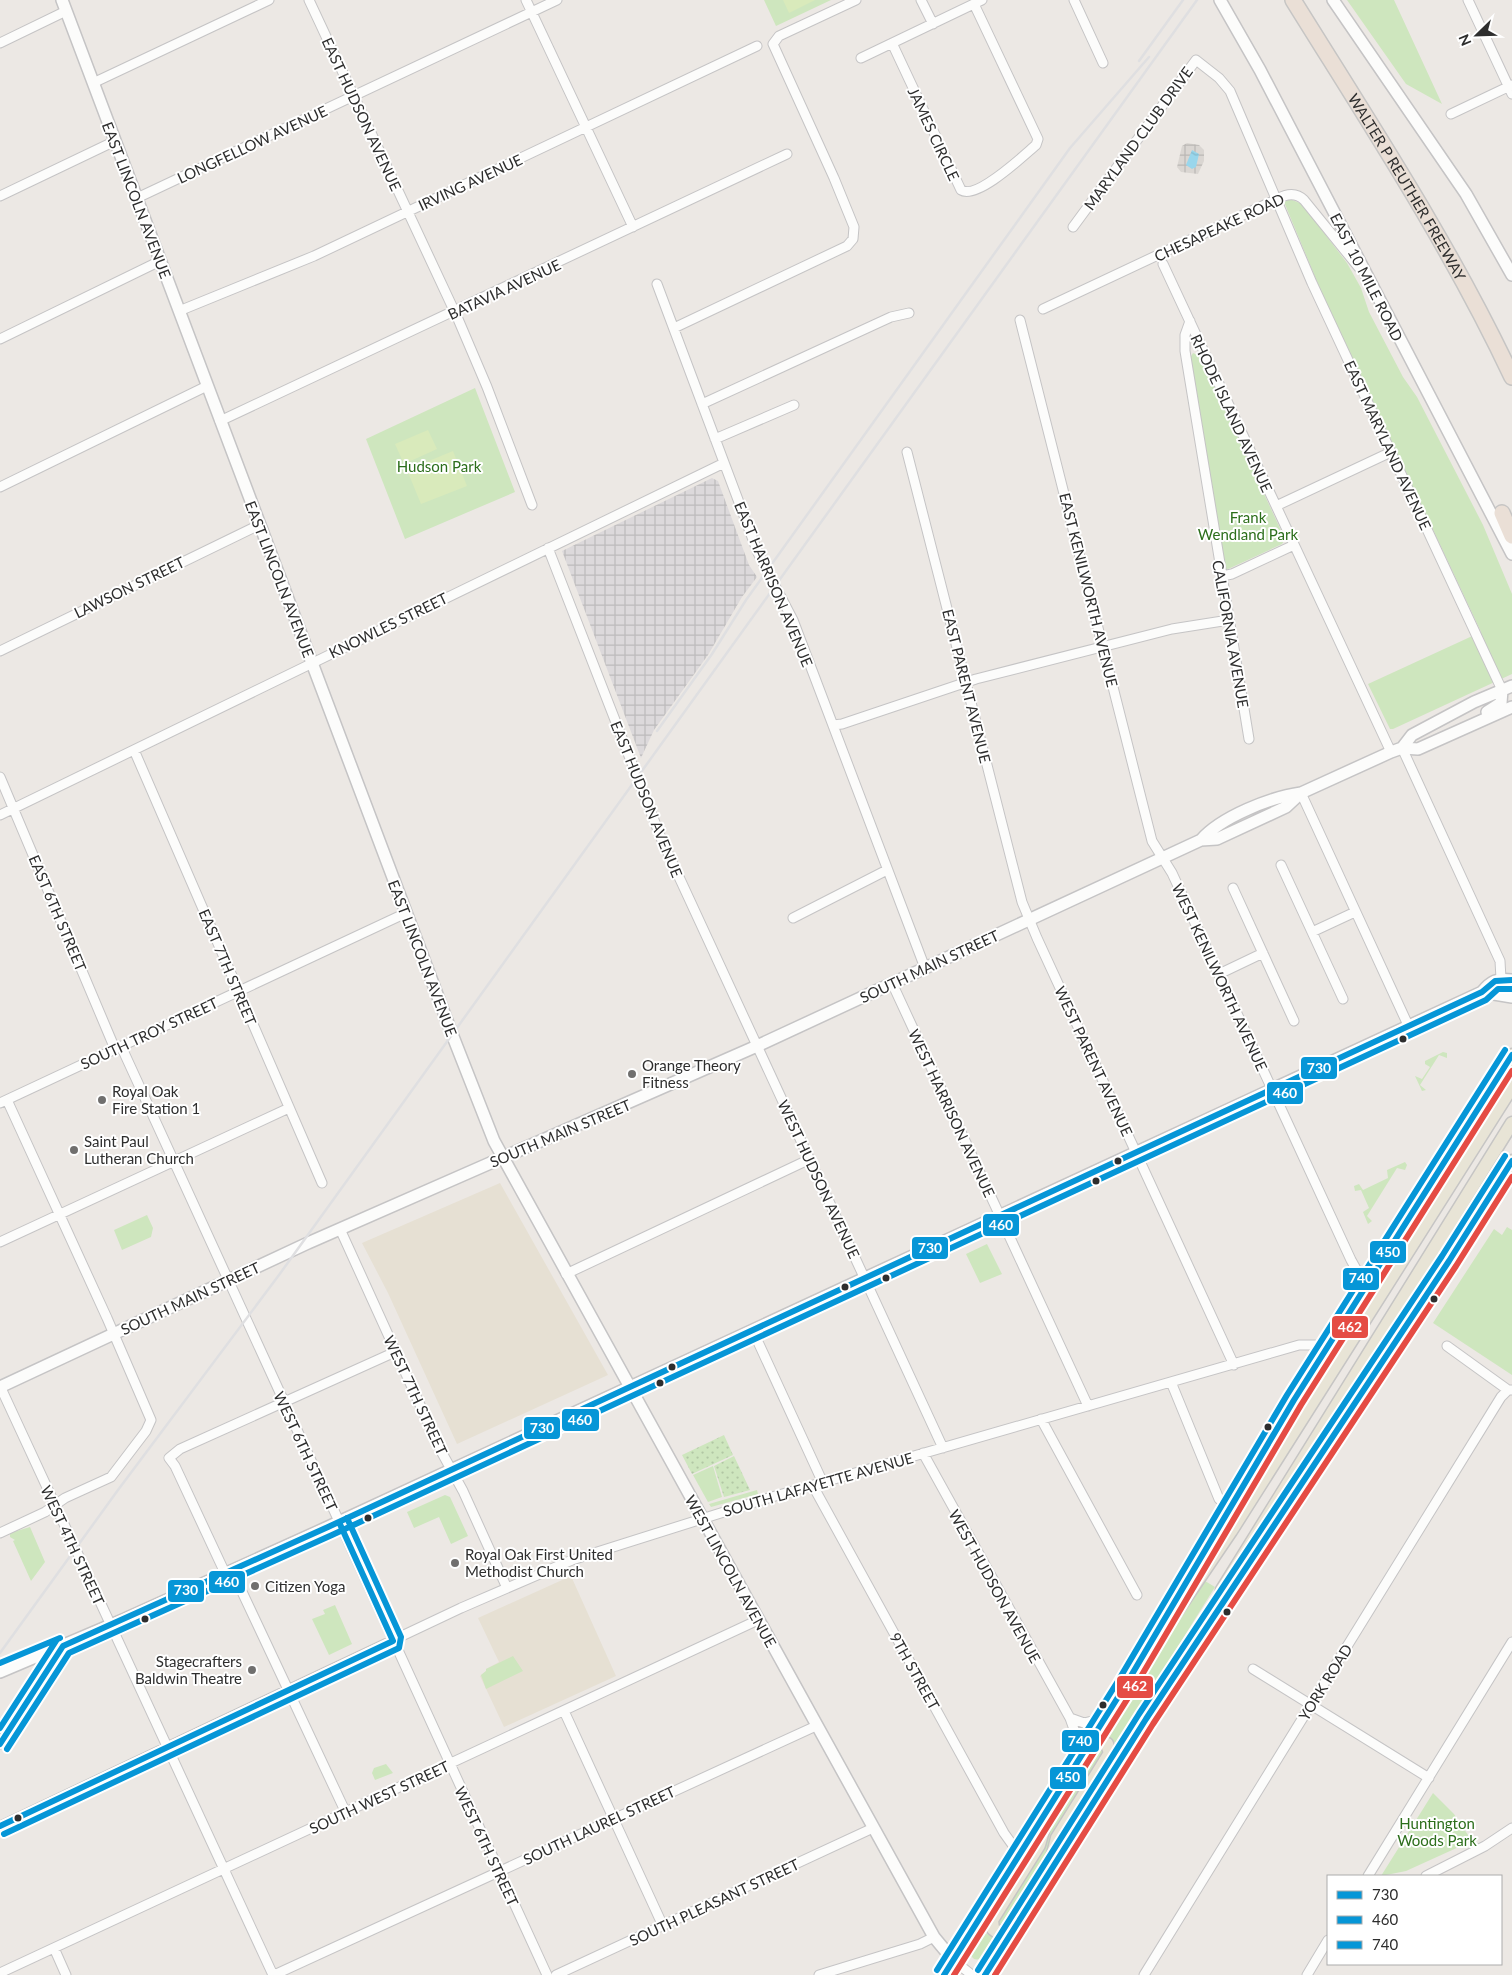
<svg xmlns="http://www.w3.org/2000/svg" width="1512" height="1975" viewBox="0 0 1512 1975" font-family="Lato,sans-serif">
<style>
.industrial{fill:url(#industrial-grid)}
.education{fill:#e6e0d3}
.grass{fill:#cee6be}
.garden{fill:url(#garden-dots)}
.pitch{fill:#d9eabb}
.plaza{fill:url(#plaza-grid)}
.water{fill:url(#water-ripples)}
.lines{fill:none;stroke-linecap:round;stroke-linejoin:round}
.street-casing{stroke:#c5c4c5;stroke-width:11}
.secondary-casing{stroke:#c5c4c5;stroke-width:14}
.primary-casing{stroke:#c6c5c4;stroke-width:15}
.highway-casing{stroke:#c6c5c4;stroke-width:18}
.street{stroke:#fcfcfb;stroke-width:9}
.secondary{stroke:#fcfcfb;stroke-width:11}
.primary{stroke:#e8e4d6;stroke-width:12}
.highway{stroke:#eadfd6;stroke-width:15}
.rail{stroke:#dfdfe1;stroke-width:2.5}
.bus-1-casing{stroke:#fff;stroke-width:10}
.bus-2-casing{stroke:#fff;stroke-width:10}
.bus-3-casing{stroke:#fff;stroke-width:10}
.bus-4-casing{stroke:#fff;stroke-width:10}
.bus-5-casing{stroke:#fff;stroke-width:10}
.bus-1{stroke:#0696d7;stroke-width:6}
.bus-2{stroke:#0696d7;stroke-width:6}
.bus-3{stroke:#0696d7;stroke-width:6}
.bus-4{stroke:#0696d7;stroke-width:6}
.bus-5{stroke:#e54c44;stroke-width:6}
.bus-dot{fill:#2e2e2e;stroke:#fff;stroke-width:2}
.poi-dot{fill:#706f6e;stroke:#fff;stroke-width:2}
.labels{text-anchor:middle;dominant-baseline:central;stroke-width:4;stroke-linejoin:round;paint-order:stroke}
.street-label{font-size:15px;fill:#2e2e2e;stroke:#fff}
.park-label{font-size:15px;fill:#2c6e1b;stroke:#fff}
.poi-label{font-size:15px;fill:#2e2e2e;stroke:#fff;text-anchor:start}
.line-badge{stroke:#fff;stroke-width:2}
.badge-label{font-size:14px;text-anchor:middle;font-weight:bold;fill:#fff}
</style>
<defs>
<pattern id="industrial-grid" width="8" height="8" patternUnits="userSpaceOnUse" patternTransform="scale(1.25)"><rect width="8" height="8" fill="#dcd9db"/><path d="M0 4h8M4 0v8" fill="none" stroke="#bdbbbc"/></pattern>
<pattern id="garden-dots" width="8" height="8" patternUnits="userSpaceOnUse" patternTransform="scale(1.25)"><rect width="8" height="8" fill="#cee6be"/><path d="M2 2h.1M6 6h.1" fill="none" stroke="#b1c6a4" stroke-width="1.8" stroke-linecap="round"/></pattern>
<pattern id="plaza-grid" width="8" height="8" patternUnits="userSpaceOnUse" patternTransform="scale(1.25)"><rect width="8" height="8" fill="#dad6d2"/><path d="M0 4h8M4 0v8" fill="none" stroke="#bbb8b5"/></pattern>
<pattern id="water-ripples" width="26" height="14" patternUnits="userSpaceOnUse" patternTransform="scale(1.25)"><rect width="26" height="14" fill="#99d6ec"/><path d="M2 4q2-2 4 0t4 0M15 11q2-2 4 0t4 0" fill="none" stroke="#84b8cb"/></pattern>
</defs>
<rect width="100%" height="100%" fill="#ece8e4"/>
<path class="industrial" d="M712 478 718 481 749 565 757 577 742 597 708 655 654 730 641 758 562 551Z"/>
<path class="education" d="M500 1183 608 1375 457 1444 388 1293 362 1243Z
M571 1576 616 1676 504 1727 480 1676 486 1671V1669L499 1662 478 1618Z"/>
<path class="grass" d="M764 0H831L776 26Z
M1347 0H1394L1442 104 1406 84Z
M1290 199 1302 204 1347 263 1361 288 1369 312 1403 377 1417 397 1483 525 1512 594V674L1393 729H1390L1368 684 1481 632 1320 289 1284 202Z
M1193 353 1200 356 1285 539 1282 544 1226 570 1190 358Z
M475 388 515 492 405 539 366 439Z
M1443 1052 1447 1053V1058L1439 1055 1420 1085 1426 1090 1422 1091 1415 1076 1422 1079 1430 1067 1425 1064V1061Z
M1405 1162 1407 1165 1405 1170 1397 1168 1367 1216 1372 1221 1368 1224 1363 1212 1369 1208 1361 1190 1355 1191 1354 1186 1359 1184 1363 1190 1388 1178 1387 1170Z
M147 1215 153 1228 151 1237 122 1250 114 1230Z
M1507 1227 1512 1230V1375L1433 1323 1494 1229 1502 1235Z
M987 1244 1002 1274 980 1283 966 1254Z
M713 1466 722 1497 708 1502 693 1475Z
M757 1490 758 1494 711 1507 709 1504Z
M445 1495 450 1497 468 1536 451 1544 439 1517 414 1528 407 1512Z
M30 1527 45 1562 31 1581 13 1541 15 1540 10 1537V1533Z
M1205 1581 1215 1587 1117 1744 1106 1736Z
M335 1605 352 1644 329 1655 312 1619 325 1614 323 1610Z
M513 1656 523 1671 486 1689 481 1675 486 1671V1669Z
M1100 1749 1106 1754 1049 1847 1038 1872 1006 1922 1003 1925H999L996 1922 1047 1838 1057 1812 1095 1752Z
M386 1764 393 1773 375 1780 372 1773 374 1768Z
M1433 1793 1454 1814 1472 1841 1406 1871 1381 1876Z
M982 1931 996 1939C992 1948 985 1962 974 1959L970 1955 971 1949Z"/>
<path class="garden" d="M724 1435 733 1455 692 1474 682 1455Z
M734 1456 750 1490 724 1497 714 1466Z"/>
<path class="pitch" d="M783 0H815L789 13Z
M428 430 437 449 404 464 395 444Z
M453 451 467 486 421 504 407 470Z"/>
<path class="plaza" d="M1187 143 1199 145 1204 150V161L1198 174 1181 172 1177 167 1182 146Z"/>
<path class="water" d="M1192 150 1199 154 1196 167 1192 169 1186 165Z"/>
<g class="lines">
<g class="street-casing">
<path id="street" d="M309 0 458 319 487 387 532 505
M526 0 633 227
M921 0 933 24
M1074 0 1103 63
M1468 0 1512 94
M0 43 66 11
M892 43 961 190C977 200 1023 156 1036 145L1038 139 974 4
M861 58 982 0
M93 83 269 0
M1451 114 1512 85
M0 196 115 141
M137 198 557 0
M1073 227 1196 60 1219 78 1230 91 1312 283 1502 690
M1163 264 1391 752
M657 284 758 553 793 620 925 968
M1043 309 1277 199C1286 194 1296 192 1304 200L1360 269
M179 311 314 256 757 46
M1020 320 1152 841 1172 873 1351 1260 1360 1276 1367 1285
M1190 321 1185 335V351L1249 739
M674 328 847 246 853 239 854 227 834 178 773 44 779 36 856 0
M0 339 160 261
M702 404 891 317 909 313
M220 421 787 154
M715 439 794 405
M907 452 1022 902 1037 938 1234 1365
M0 487 207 386
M1276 506 1391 452
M548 548 661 838 943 1448
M1222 576 1232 574 1294 545
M0 651 259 525
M833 725 842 724 976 679 1172 629 1229 620
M1402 748 1500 961 1501 979
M134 750 322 1183
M0 777 115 1049
M1301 793 1408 1025
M0 815 724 463
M1281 865 1343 999
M1233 888 1294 1021
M793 918 887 870
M1312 932 1355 912
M1219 974 1263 953
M892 983 1088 1406
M121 1046 547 1975
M0 1103 406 913
M340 1229 441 1451 463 1491 507 1588
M0 1242 289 1108
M566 1274 810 1159
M753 1331 823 1483
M1447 1346 1508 1390H1512
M1171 1382 1219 1499 1230 1509
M0 1386 273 1975
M1041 1419 1137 1595
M923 1453 1070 1718 1082 1752
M813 1486 1004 1833 1019 1854
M0 1533 45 1512 65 1498 111 1477 146 1431 151 1420 107 1318 7 1100
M1253 1669 1429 1778
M564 1711 663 1926
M1070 1718 1084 1723 1104 1718
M0 1744 63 1646
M346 1813 236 1579 225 1573 175 1466 169 1458 180 1449 395 1352
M0 1826 461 1608 572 1560 765 1499 1299 1345H1315L1326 1351
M1368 1876 1512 1642
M1426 1876 1485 1846 1512 1828
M54 1948 66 1975
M953 1960 972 1975
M0 1973 758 1620
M274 1975 816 1726
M556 1975 873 1828
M819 1975 920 1944 934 1937
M1144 1975 1501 1397 1508 1390
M1307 1975 1328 1940"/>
</g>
<g class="secondary-casing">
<path id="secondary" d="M62 0 452 1034 494 1141 934 1937 953 1960
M1220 0 1260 70 1512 554
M1333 0 1466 194 1512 275
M1487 712 1501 703 1502 690
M1402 748 1412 735 1474 702 1512 686
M1201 840 1217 839 1286 807 1301 793 1391 752 1402 748 1418 749 1512 707
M1482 992 1512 997
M0 1387 308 1243 757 1046 1201 840C1221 817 1271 797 1301 793
M0 1672 125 1619 328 1527 1482 992C1491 981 1497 978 1512 980"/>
</g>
<g class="primary-casing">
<path id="primary" d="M1222 1590 1512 1123
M1172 1606 1294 1400 1512 1055
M1051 1862 1057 1838 1110 1753 1107 1744 1095 1742 1086 1745
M1013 1930 997 1932 993 1929 992 1920 1039 1845 1046 1820
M944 1975 1086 1745 1231 1531 1512 1087
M985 1975 1146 1719 1449 1261 1512 1161"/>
</g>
<g class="highway-casing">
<g id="highway">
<path id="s1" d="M1293 0C1370 124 1450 245 1512 377"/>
<path d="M1502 513 1512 536"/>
</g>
</g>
<use href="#street" class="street"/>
<use href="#secondary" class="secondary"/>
<use href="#primary" class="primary"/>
<use href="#highway" class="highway"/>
<path class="rail" d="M1139 61 1183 0
M657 731 712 654 746 600 1070 148 1149 57
M0 1653 118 1490 279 1275 1197 0"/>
<g class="bus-1-casing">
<path id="bus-1" d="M0 1744 63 1646 328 1527 1482 992 1495 981 1512 980
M0 1826 393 1641 339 1522"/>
</g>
<g class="bus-2-casing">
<path id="bus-2" d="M7 1749 69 1653 332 1535 1486 1000 1498 989H1511
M4 1834 399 1648 401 1637 347 1518"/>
</g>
<g class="bus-3-casing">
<path id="bus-3" d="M0 1663 60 1638
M0 1728 56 1641
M937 1970 1118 1681 1287 1395 1505 1050
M978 1970 1139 1714 1442 1256 1505 1156"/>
</g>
<g class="bus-4-casing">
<path id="bus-4" d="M944 1975 1125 1686 1294 1400 1512 1055
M985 1975 1146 1719 1449 1261 1512 1161"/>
</g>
<g class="bus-5-casing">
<path id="bus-5" d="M954 1975 1133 1690 1301 1405 1512 1071
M995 1975 1153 1724 1456 1266 1512 1177"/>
</g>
<use href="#bus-1" class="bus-1"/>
<use href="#bus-2" class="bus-2"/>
<use href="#bus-3" class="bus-3"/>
<use href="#bus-4" class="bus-4"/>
<use href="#bus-5" class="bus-5"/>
</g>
<g class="bus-dot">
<circle cx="1403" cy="1039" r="4.5"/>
<circle cx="1118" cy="1161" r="4.5"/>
<circle cx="1096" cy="1181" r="4.5"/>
<circle cx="886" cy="1278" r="4.5"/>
<circle cx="845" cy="1287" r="4.5"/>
<circle cx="1434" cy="1299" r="4.5"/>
<circle cx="672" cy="1367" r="4.5"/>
<circle cx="660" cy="1383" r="4.5"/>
<circle cx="1268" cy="1427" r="4.5"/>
<circle cx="368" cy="1518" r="4.5"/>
<circle cx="1227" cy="1612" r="4.5"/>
<circle cx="145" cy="1619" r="4.5"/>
<circle cx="1103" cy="1705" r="4.5"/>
<circle cx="18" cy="1818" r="4.5"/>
</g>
<g class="poi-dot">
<circle cx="632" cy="1074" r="5"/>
<circle cx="102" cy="1100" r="5"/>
<circle cx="74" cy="1150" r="5"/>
<circle cx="455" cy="1563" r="5"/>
<circle cx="255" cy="1586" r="5"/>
<circle cx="252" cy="1670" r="5"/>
</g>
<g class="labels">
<g class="street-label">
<text transform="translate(362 114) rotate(65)">EAST HUDSON AVENUE</text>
<text transform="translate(934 134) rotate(65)">JAMES CIRCLE</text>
<text transform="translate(1138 138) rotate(-54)">MARYLAND CLUB DRIVE</text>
<text transform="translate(252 144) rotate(-25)">LONGFELLOW AVENUE</text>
<text transform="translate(470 182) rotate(-25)">IRVING AVENUE</text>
<text stroke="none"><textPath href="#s1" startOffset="219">WALTER P REUTHER FREEWAY</textPath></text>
<text transform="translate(137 200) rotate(69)">EAST LINCOLN AVENUE</text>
<text transform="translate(1219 227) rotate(-25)">CHESAPEAKE ROAD</text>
<text transform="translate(1367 277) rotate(63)">EAST 10 MILE ROAD</text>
<text transform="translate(504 289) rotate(-25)">BATAVIA AVENUE</text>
<text transform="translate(1232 413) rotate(65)">RHODE ISLAND AVENUE</text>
<text transform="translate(1388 445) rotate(65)">EAST MARYLAND AVENUE</text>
<text transform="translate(280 579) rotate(69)">EAST LINCOLN AVENUE</text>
<text transform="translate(774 584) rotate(67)">EAST HARRISON AVENUE</text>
<text transform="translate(129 587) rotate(-26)">LAWSON STREET</text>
<text transform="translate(1089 590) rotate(76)">EAST KENILWORTH AVENUE</text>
<text transform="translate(388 625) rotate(-26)">KNOWLES STREET</text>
<text transform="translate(1231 634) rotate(80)">CALIFORNIA AVENUE</text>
<text transform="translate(967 686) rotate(76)">EAST PARENT AVENUE</text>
<text transform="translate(647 799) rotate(68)">EAST HUDSON AVENUE</text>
<text transform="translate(58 913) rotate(67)">EAST 6TH STREET</text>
<text transform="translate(423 958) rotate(69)">EAST LINCOLN AVENUE</text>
<text transform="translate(929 966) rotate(-25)">SOUTH MAIN STREET</text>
<text transform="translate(228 967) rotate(67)">EAST 7TH STREET</text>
<text transform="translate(1220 977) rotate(65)">WEST KENILWORTH AVENUE</text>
<text transform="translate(149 1033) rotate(-25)">SOUTH TROY STREET</text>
<text transform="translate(1094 1061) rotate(65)">WEST PARENT AVENUE</text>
<text transform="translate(952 1113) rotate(65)">WEST HARRISON AVENUE</text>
<text transform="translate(560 1133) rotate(-23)">SOUTH MAIN STREET</text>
<text transform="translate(819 1179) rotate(65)">WEST HUDSON AVENUE</text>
<text transform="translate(190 1298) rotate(-25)">SOUTH MAIN STREET</text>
<text transform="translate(416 1395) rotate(65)">WEST 7TH STREET</text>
<text transform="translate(306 1451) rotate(65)">WEST 6TH STREET</text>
<text transform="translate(818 1484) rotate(-16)">SOUTH LAFAYETTE AVENUE</text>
<text transform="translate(73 1545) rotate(65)">WEST 4TH STREET</text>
<text transform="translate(731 1571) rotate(61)">WEST LINCOLN AVENUE</text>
<text transform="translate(995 1586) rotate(61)">WEST HUDSON AVENUE</text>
<text transform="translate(915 1671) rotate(61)">9TH STREET</text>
<text transform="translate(1325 1682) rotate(-58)">YORK ROAD</text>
<text transform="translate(379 1797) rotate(-25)">SOUTH WEST STREET</text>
<text transform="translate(599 1825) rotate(-25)">SOUTH LAUREL STREET</text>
<text transform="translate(487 1846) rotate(65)">WEST 6TH STREET</text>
<text transform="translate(714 1902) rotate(-25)">SOUTH PLEASANT STREET</text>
</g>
<g class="park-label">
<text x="439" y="466">Hudson Park</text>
<text x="1248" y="517">Frank<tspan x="1248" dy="17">Wendland Park</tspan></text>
<text x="1437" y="1823">Huntington<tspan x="1437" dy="17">Woods Park</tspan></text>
</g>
<g class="poi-label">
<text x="642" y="1065">Orange Theory<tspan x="642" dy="17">Fitness</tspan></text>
<text x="112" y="1091">Royal Oak<tspan x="112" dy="17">Fire Station 1</tspan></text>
<text x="84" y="1141">Saint Paul<tspan x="84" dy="17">Lutheran Church</tspan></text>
<text x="465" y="1554">Royal Oak First United<tspan x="465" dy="17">Methodist Church</tspan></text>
<text x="265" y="1586">Citizen Yoga</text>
<text x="242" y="1661" text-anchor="end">Stagecrafters<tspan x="242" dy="17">Baldwin Theatre</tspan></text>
</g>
</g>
<g class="line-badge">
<rect x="1300" y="1056" width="38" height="24" rx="5" fill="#0696d7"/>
<rect x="1266" y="1081" width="38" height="24" rx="5" fill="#0696d7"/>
<rect x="982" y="1213" width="38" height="24" rx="5" fill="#0696d7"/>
<rect x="911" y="1236" width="38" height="24" rx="5" fill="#0696d7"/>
<rect x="1369" y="1240" width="38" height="24" rx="5" fill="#0696d7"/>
<rect x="1342" y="1267" width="38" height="24" rx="5" fill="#0696d7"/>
<rect x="1331" y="1315" width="38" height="24" rx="5" fill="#e54c44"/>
<rect x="561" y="1408" width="39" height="24" rx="5" fill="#0696d7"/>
<rect x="523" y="1416" width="38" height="24" rx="5" fill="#0696d7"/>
<rect x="208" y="1570" width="38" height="24" rx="5" fill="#0696d7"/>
<rect x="167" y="1579" width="38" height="24" rx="5" fill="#0696d7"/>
<rect x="1116" y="1675" width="38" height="24" rx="5" fill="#e54c44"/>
<rect x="1061" y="1729" width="39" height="24" rx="5" fill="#0696d7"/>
<rect x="1049" y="1766" width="38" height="24" rx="5" fill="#0696d7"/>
</g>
<g class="badge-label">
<text x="1319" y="1073">730</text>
<text x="1285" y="1098">460</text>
<text x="1001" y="1230">460</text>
<text x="930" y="1253">730</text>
<text x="1388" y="1257">450</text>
<text x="1361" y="1283">740</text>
<text x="1350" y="1332">462</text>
<text x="580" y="1425">460</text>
<text x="542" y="1433">730</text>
<text x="227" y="1587">460</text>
<text x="186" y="1595">730</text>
<text x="1135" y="1691">462</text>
<text x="1080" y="1746">740</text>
<text x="1068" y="1782">450</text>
</g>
<rect x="1327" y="1875" width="175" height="90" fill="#ffffff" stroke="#ababab"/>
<rect x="1337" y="1891" width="25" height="8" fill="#0696d7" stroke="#ababab"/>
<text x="1372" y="1900" font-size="15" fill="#2e2e2e">730</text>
<rect x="1337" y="1916" width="25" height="8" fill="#0696d7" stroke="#ababab"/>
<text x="1372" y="1925" font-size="15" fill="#2e2e2e">460</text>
<rect x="1337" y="1941" width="25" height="8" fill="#0696d7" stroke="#ababab"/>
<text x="1372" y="1950" font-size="15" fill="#2e2e2e">740</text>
<g transform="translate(1477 35) rotate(247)" stroke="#ffffff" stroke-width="4" paint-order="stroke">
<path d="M0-4L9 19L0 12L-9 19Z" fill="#2e2e2e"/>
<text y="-8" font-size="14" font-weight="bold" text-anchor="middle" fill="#2e2e2e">N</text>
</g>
</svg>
